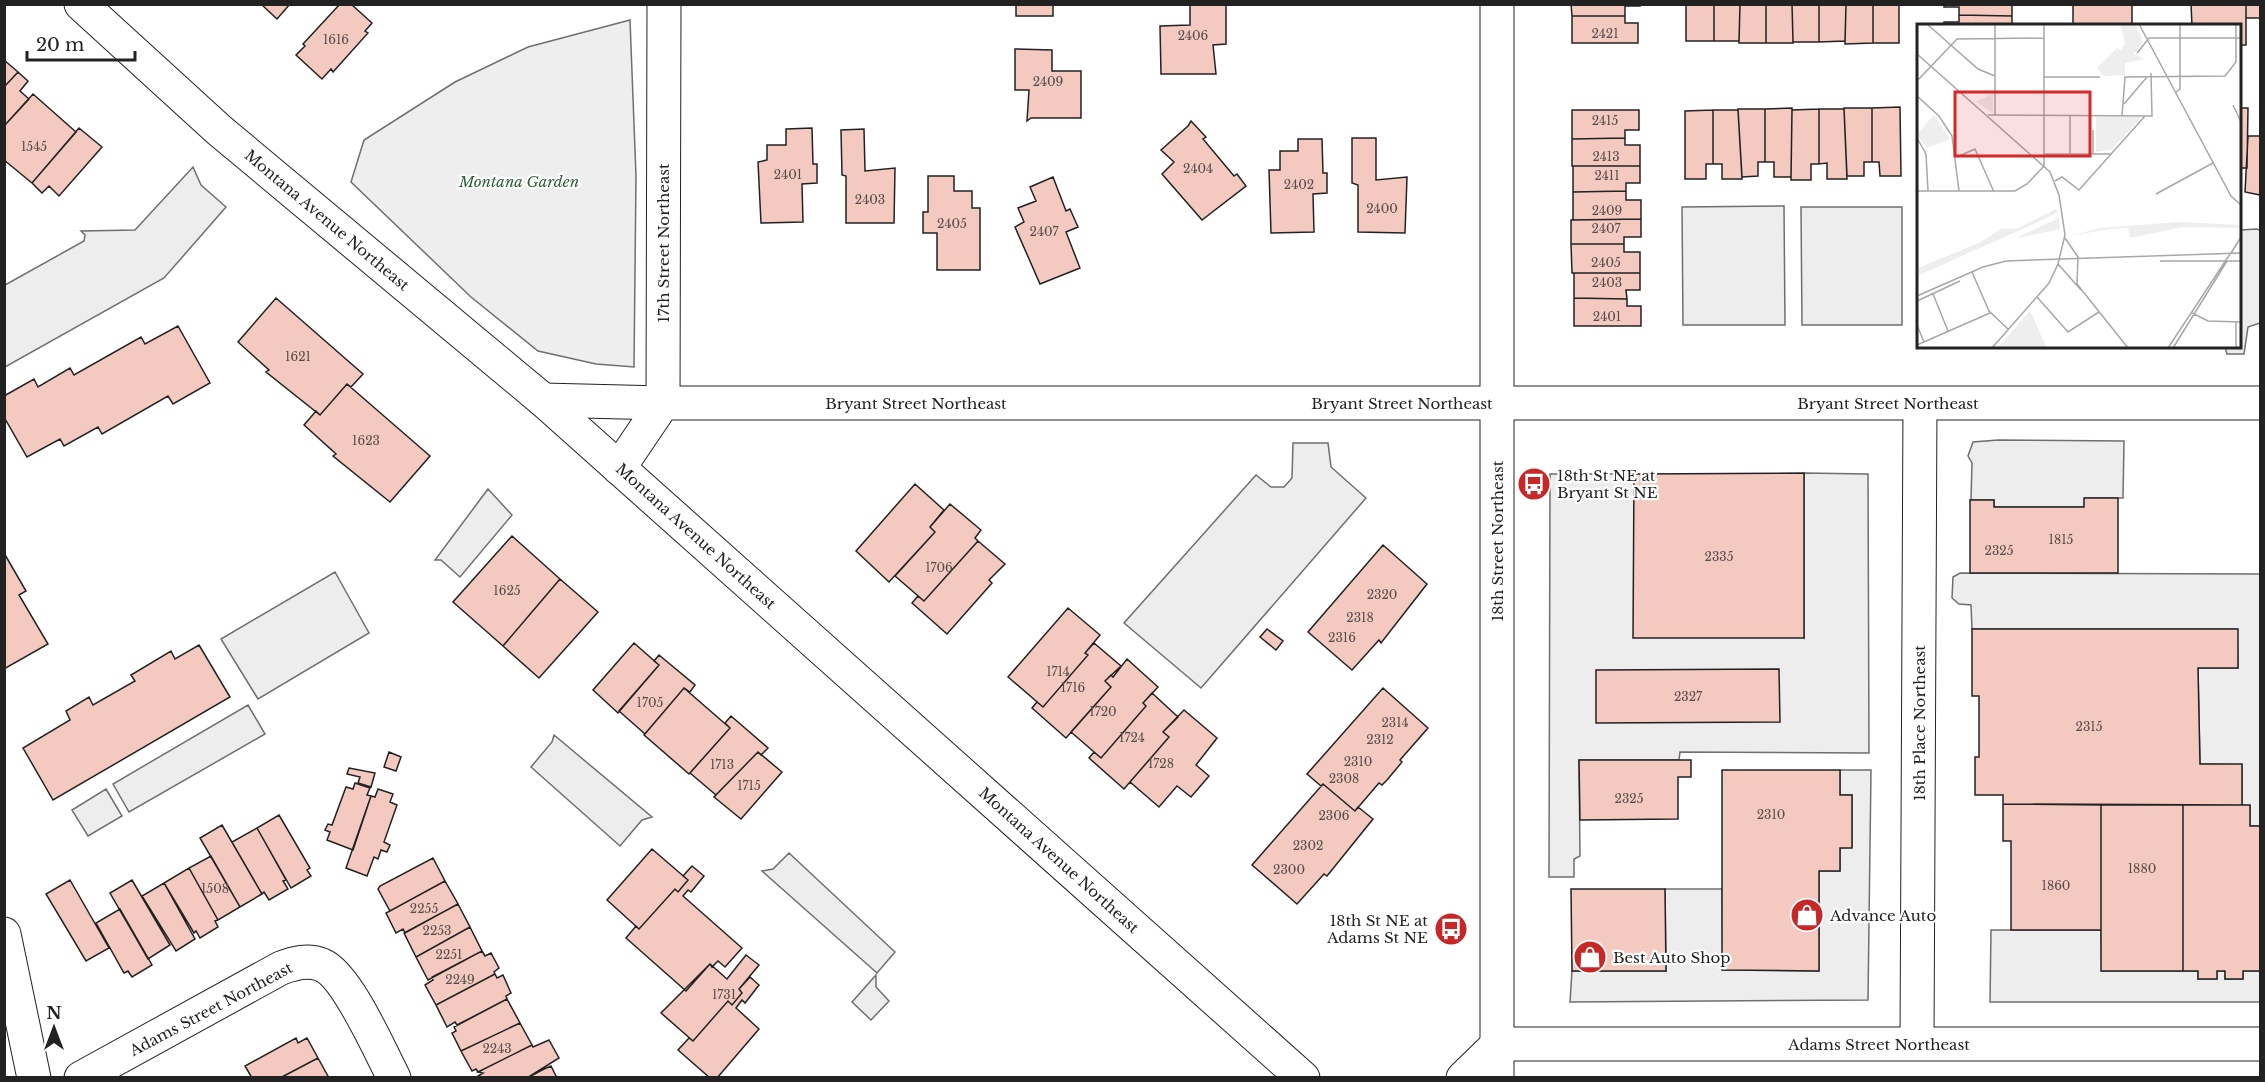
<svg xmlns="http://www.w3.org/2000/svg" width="2265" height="1082" viewBox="0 0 2265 1082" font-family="'Libre Baskerville',serif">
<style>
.green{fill:#eee;stroke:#6f6f6f;stroke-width:1.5}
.parking{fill:#ededed;stroke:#6f6f6f;stroke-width:1.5}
.building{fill:#f3c9c0;stroke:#222;stroke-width:1.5}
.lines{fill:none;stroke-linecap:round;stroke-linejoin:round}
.minor-casing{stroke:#222;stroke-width:35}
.major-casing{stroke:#222;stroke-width:35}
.minor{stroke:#fff;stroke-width:33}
.major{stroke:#fff;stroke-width:33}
.labels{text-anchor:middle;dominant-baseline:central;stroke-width:4.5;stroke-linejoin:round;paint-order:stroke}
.number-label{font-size:12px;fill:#564c4a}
.park-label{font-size:15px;font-style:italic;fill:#2f5e38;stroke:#fff}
.street-label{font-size:15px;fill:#222;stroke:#fff}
.poi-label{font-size:15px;fill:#222;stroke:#fff;text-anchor:start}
.inset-road{fill:none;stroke:#a7a7a7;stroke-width:1.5}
.view{fill:#d62828;fill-opacity:0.15;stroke:#d62828;stroke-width:3}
.inset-edge{fill:none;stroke:#222;stroke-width:3}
</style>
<rect width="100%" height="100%" fill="#fff"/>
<path class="green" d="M630 20 636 176 634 367 596 364 538 351 471 297 351 182 364 140 455 82 528 47Z"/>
<path class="parking" d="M193 167 201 185 226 207 164 278 5 367V285L84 241 85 235 81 231 135 230Z
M1784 206 1785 325H1683L1682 207Z
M1801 207H1902V325H1802Z
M2257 229 2260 231V323L2248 327 2244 354H2227L2225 347 2240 346V230Z
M1998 440 2124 441 2123 498H2085L2084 507H1994V500H1971L1972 463 1968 456 1973 442Z
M1293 443H1328L1331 467 1366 498 1201 688 1124 623 1256 475 1271 487H1284L1292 478Z
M1804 473 1868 474 1869 753 1680 752 1679 760H1579L1580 856 1574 859V877H1549L1550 474H1634L1804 638Z
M488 489 512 515 460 577 441 560H435Z
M335 572 369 633 258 699 221 639Z
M1960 573 2260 574V826H2250V806L2242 805V765L2200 764 2198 668H2238L2237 629H1972L1971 605 1959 604 1952 598 1953 577Z
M248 705 265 734 129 812 113 784Z
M554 735 652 817 642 820 620 846 531 767 552 742Z
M1840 770H1871L1868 1000 1570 1002 1572 971H1666L1665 889H1722L1723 970 1819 971V871H1840V848L1852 847V795H1840Z
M106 789 122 816 88 836 72 810Z
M789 853 895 952 877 973 762 871 773 869Z
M1991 930H2101L2102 971H2198V979H2217V971H2225V979H2243V971H2260V1002H1990Z
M876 975V987L889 1001 871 1020 852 1002Z"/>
<path class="building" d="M261 4H290L277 19Z
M340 4H351L372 23 365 31 368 33 333 72 331 69 322 79 296 55 305 46 303 44Z
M1016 4H1053V16H1016Z
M1190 4H1226V44L1213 45 1216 74H1161L1160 26 1190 25Z
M1571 4H1640V6H1625V16H1572Z
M1686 4H1714V41H1686Z
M1714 4H1740L1739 41H1714Z
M1740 4H1766V43H1739Z
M1766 4H1792L1793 43H1766Z
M1792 4H1819V42H1793Z
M1819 4H1846L1845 41 1819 42Z
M1846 4H1873V43L1845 44Z
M1873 4H1899V43H1873Z
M1944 4H2012V16L1959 15V7H1944Z
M2073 4H2132V26H2073Z
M2191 4H2246V45H2240V26H2192Z
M2246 4H2260V18H2246Z
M1959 15 2012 16V26H1944V22H1959Z
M1572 16H1625V23H1638V43H1572Z
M1015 49 1052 50V71H1081V118H1031L1027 121 1029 90H1015Z
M4 60 18 72 4 87Z
M18 72 28 81 20 91 29 99 4 126V87Z
M33 94 76 132 32 183 4 160V126Z
M1900 107 1901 176H1880L1879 162H1872V108Z
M1792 108 1791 177H1774V162H1765V109Z
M1844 108H1872V162H1864V176H1847Z
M2240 108H2248L2247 168H2240Z
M1738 109H1765V162H1758V176L1742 177Z
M1819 109V164H1811V180H1791L1792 110Z
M1819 109H1844L1847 179H1827V163L1819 164Z
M1572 110H1639V130H1625V138L1572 139Z
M1713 110V164H1706V179H1685V111Z
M1713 110H1738L1742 179H1722V164H1713Z
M1191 121 1206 137 1203 139 1234 176 1237 174 1246 186 1202 220 1162 174 1174 162 1161 150 1188 126Z
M79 128 102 147 59 196 49 186 42 193 32 183Z
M812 128 813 164H817V183L802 184 803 222 761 223 758 162 767 160V145H786V129Z
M864 129 865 171 895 168 894 223H846V176L842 175 841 130Z
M2248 136H2260V195L2245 192Z
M1352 138H1376V180L1407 177 1405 233 1358 232V185L1352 183Z
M1625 138V145H1640V166H1572V139Z
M1298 139H1322L1323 173H1327V193L1313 194 1314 232 1271 233 1269 170H1280V151H1298Z
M1573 166H1640V183H1626V191L1573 192Z
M928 176H954V191H972V208H980V270H937V233H923V212H928Z
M1053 177 1066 211 1070 209 1078 227 1066 232 1080 268 1040 284 1015 227 1024 222 1018 208 1036 201 1030 187Z
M1626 191V200H1641V219L1573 220V192Z
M1641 219V237H1624V244H1571V220Z
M1571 244H1624V252H1640V273H1572Z
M1574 273H1640V290H1626L1627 299 1574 298Z
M276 298 363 374 351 387 347 384 320 415 266 372 269 370 238 342Z
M1574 298 1627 299V306H1641V326H1574Z
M178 326 210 383 173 404 168 396 102 434 98 427 64 446 60 439 27 457 4 417V396L34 379 38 387 70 368 74 375 141 337 145 344Z
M347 384 430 456 390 502 333 456 336 454 304 425 316 411 320 415Z
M1804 473V638H1633L1634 474Z
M915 484 944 510 930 527 935 532 889 582 856 551Z
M2084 498H2118V573H1970V500H1994V507H2084Z
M950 504 981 530 975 538 978 541 924 601 895 576 935 532 930 527Z
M512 536 560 579 503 646 453 602Z
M978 541 1005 564 989 580 992 583 947 634 912 603 918 596 924 601Z
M1383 545 1427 584 1381 643 1379 640 1352 670 1308 632Z
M4 553 26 591 19 595 48 644 4 669Z
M560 579 598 612 539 678 503 646Z
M1068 608 1100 635 1085 653 1088 655 1043 707 1008 677Z
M1267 629 1283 641 1276 650 1260 637Z
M1972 629H2238V668H2198L2200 764H2242V805L2003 804V795H1975V757H1979V696H1972Z
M634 643 659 665 618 713 593 690Z
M1094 643 1121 666 1105 681 1111 687 1066 738 1032 708 1037 702 1043 707 1088 655 1085 653Z
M199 645 230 697 53 800 23 748 70 720 66 711 89 697 93 705 135 681 131 675 171 651 175 659Z
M659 655 695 685 690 692 684 688 645 734 619 711 659 665 654 661Z
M1127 659 1158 687 1143 703 1146 706 1101 758 1071 732 1111 687 1105 681 1111 675 1113 677Z
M1779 669 1780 722 1596 723V670Z
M684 688 730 728 689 774 644 735Z
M1383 688 1428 728 1400 760 1402 762 1387 780 1382 785 1379 783 1355 811 1323 784 1321 786 1307 774Z
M1152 693 1178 717 1163 732 1169 737 1124 789 1089 758 1094 752 1101 758 1146 706 1143 703Z
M1184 710 1217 738 1196 765 1209 776 1191 797 1177 786 1159 807 1130 782 1169 737 1163 732Z
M731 716 768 748 761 755 758 752 716 795 690 773 730 728 725 723Z
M389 752 401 757 396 771 384 767Z
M758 752 782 772 741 819 714 797Z
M1579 760H1691V777H1678V819L1580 820Z
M349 768 375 773 371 787 358 783 360 777 347 774Z
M1722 770H1840V795H1852V848H1840V871H1819V971L1722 970Z
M355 783 370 788 367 795 371 796 353 850 327 840 330 832 325 830 328 824 332 825 346 787 353 789Z
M1323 784 1355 811 1358 807 1373 819 1327 876 1324 874 1297 904 1252 865Z
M378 789 393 794 390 802 397 805 384 842 390 845 387 852 381 850 378 859 374 857 367 876 346 868 371 796 375 797Z
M2003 804 2101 805V930H2011V841H2003Z
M2101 805H2183V971H2101Z
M2183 805H2250V826H2260V971H2243V979H2225V971H2217V979H2198V971H2183Z
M279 815 310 868 307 870 311 876 291 888 257 828Z
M222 825 262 894 240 907 200 838Z
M257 828 286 880 283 881 288 889 269 900 264 892 262 894 232 842Z
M652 849 688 880 678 892 675 889 639 929 607 900Z
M211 856 240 907 218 920 189 868Z
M433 858 445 881 390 911 378 889 380 886Z
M692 866 704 876 691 892 688 890 683 896 742 948 725 967 718 961 712 967 710 964 686 991 626 938 636 926 639 929 675 889 678 892 688 880 683 876Z
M189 868 218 920 215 921 218 927 200 938 196 931 194 933 164 883Z
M70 880 109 948 86 961 46 894Z
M132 880 170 945 148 959 110 893Z
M445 881 458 904 405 933 403 929 396 933 386 913Z
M164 883 195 939 176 951 142 896Z
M1571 889H1665L1666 971H1572Z
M458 904 470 927 416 957 404 933Z
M120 909 152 965 132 977 128 971 124 973 96 923Z
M470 927 482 951 428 980 416 957Z
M482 951 485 956 491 953 499 968 494 972 495 974 436 1005 425 985 433 980 432 977Z
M746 955 759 965 739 989 742 993 732 1005 728 1001 693 1041 661 1013 710 964 727 979Z
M495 974 497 978 503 975 511 993 506 996 507 999 457 1025 455 1022 447 1027 436 1005Z
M750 977 759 985 745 1003 742 1000 736 1008 759 1029 717 1078H710L678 1050 689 1038 693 1041 728 1001 732 1005 742 993 739 989Z
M507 999 520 1023 461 1051 452 1033 456 1031 454 1027Z
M520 1023 532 1045 478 1072 476 1069 472 1071 461 1051Z
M296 1038 298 1043 307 1038 318 1058 280 1078H252L245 1066Z
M549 1040 559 1058 527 1078H475L483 1073 478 1072 532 1045 533 1047Z
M318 1058 329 1078H280Z
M551 1066 557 1078H527L544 1069Z"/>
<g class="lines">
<g class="minor-casing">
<path id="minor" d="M1497 4V1078
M543 400 663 403H2260
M619 468 663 403 664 4
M4 934 34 1078
M1917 1043 1920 403
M1498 1044H2260
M81 1078 281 968C294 963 308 959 322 965 347 975 380 1051 394 1078"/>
</g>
<g class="major-casing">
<path id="major" d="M81 4 219 130 543 400 1303 1078
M1463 1078 1498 1044"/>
</g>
<use href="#minor" class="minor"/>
<use href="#major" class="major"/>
</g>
<defs>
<g id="bus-disc" transform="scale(1.725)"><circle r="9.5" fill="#c62828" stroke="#fff"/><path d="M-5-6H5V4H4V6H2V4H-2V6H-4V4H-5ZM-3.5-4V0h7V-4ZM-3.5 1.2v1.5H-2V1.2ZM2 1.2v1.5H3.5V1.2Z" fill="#fff"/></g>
<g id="shop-disc" transform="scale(1.725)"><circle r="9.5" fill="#c62828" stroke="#fff"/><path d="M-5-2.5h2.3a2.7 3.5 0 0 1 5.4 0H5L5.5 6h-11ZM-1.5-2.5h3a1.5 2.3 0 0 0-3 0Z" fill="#fff"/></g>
</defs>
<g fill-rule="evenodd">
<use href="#bus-disc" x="1534" y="484"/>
<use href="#shop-disc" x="1807" y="915"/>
<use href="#bus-disc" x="1451" y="929"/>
<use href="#shop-disc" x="1590" y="957"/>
</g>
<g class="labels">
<g class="number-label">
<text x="1605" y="33">2421</text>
<text x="1193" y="35">2406</text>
<text x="336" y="39">1616</text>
<text x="1048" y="81">2409</text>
<text x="1605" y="120">2415</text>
<text x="34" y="146">1545</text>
<text x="1606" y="156">2413</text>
<text x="1198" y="168">2404</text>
<text x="788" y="174">2401</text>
<text x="1607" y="175">2411</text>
<text x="1299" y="184">2402</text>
<text x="870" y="199">2403</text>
<text x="1382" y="208">2400</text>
<text x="1607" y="210">2409</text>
<text x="952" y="223">2405</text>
<text x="1606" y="228">2407</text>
<text x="1044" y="231">2407</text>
<text x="1606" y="262">2405</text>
<text x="1607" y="282">2403</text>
<text x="1607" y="316">2401</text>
<text x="298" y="356">1621</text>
<text x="366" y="440">1623</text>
<text x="2061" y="539">1815</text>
<text x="1999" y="550">2325</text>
<text x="1719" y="556">2335</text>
<text x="939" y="567">1706</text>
<text x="507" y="590">1625</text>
<text x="1382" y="594">2320</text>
<text x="1360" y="617">2318</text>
<text x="1342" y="637">2316</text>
<text x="1058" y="671">1714</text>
<text x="1073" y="687">1716</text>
<text x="1688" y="696">2327</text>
<text x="650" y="702">1705</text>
<text x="1103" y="711">1720</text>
<text x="1395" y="722">2314</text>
<text x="2089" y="726">2315</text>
<text x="1132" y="737">1724</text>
<text x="1380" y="739">2312</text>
<text x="1358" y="761">2310</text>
<text x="1161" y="763">1728</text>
<text x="722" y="764">1713</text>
<text x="1344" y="778">2308</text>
<text x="749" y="785">1715</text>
<text x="1629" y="798">2325</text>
<text x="1771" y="814">2310</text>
<text x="1334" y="815">2306</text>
<text x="1308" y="845">2302</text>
<text x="2142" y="868">1880</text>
<text x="1289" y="869">2300</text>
<text x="2056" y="885">1860</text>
<text x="215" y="888">1508</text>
<text x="424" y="908">2255</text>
<text x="437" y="930">2253</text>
<text x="449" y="954">2251</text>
<text x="460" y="979">2249</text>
<text x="724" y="994">1731</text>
<text x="497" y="1048">2243</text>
</g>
<g class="park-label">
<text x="519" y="181">Montana Garden</text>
</g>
<g class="street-label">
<text transform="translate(327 220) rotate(40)">Montana Avenue Northeast</text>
<text transform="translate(663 243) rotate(-90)">17th Street Northeast</text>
<text x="916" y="403">Bryant Street Northeast</text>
<text x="1402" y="403">Bryant Street Northeast</text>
<text x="1888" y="403">Bryant Street Northeast</text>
<text transform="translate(696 536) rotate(42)">Montana Avenue Northeast</text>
<text transform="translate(1497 541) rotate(-90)">18th Street Northeast</text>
<text transform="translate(1919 723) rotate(-90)">18th Place Northeast</text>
<text transform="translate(1059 860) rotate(42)">Montana Avenue Northeast</text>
<text transform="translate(211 1009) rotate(-28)">Adams Street Northeast</text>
<text x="1879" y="1044">Adams Street Northeast</text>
</g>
<g class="poi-label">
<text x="1557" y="475">18th St NE at<tspan x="1557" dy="17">Bryant St NE</tspan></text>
<text x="1830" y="915">Advance Auto</text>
<text x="1428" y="920" text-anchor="end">18th St NE at<tspan x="1428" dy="17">Adams St NE</tspan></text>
<text x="1613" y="957">Best Auto Shop</text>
</g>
</g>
<g transform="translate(1917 24)">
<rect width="324" height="324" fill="#fff"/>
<path d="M203 0H218L226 18 217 30 228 35 208 39V51L187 52 180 44 200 24 204 26 208 19ZM76 69V89L59 78ZM17 91 33 115 10 124 0 110ZM179 93H223V95L194 126 179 128ZM139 185 141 188 130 194 0 252 1 244 62 219 84 205H99ZM142 194 143 205 101 214 103 212ZM261 198 324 201V204L266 203 213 214 211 204 193 205 152 212 184 204ZM113 287 130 324H80Z" fill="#eee"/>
<path class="inset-road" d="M10 0 61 45 78 52M222 0 314 172 324 181M220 29 232 14H324M0 30 133 148 142 171 148 211 141 240 164 266M127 53H183M0 57 40 15 127 14M258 69 263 65V0M0 72 22 92 35 112 42 167M207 80 230 53M316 81 324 98M71 91 235 92 234 49M78 92V0M205 92 208 53 308 52 319 38V0M0 114 9 130 11 167M128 130H195M153 130V92M176 130V106M40 133 58 125 77 168M138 157 145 153 162 166 228 92M0 167H98L110 160 127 142V0M239 170 296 139M148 214 161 233 160 260 211 324M314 229 324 213M243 237H324M55 248 72 287 91 305M16 270 31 307M0 272 66 243 89 237 324 229M120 273 151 308 182 288M0 277 43 257M275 289 291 297 324 298M319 298V324M0 301 7 318M0 321 73 289M75 324 132 259 141 240M251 324 313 230M256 324 310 237"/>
<path class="view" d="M38 68H173V132H38Z"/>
<rect width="324" height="324" class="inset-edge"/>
</g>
<rect width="2265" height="1082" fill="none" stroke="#222222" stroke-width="12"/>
<g transform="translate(54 1028)" stroke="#ffffff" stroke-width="4.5" paint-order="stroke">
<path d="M0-4.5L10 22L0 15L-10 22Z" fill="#222222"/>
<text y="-9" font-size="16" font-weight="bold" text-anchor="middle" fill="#222222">N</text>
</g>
<path d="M27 51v9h108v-9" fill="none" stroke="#222222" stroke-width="3"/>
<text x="36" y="51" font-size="18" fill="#222222" stroke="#ffffff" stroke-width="4.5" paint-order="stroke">20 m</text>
</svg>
